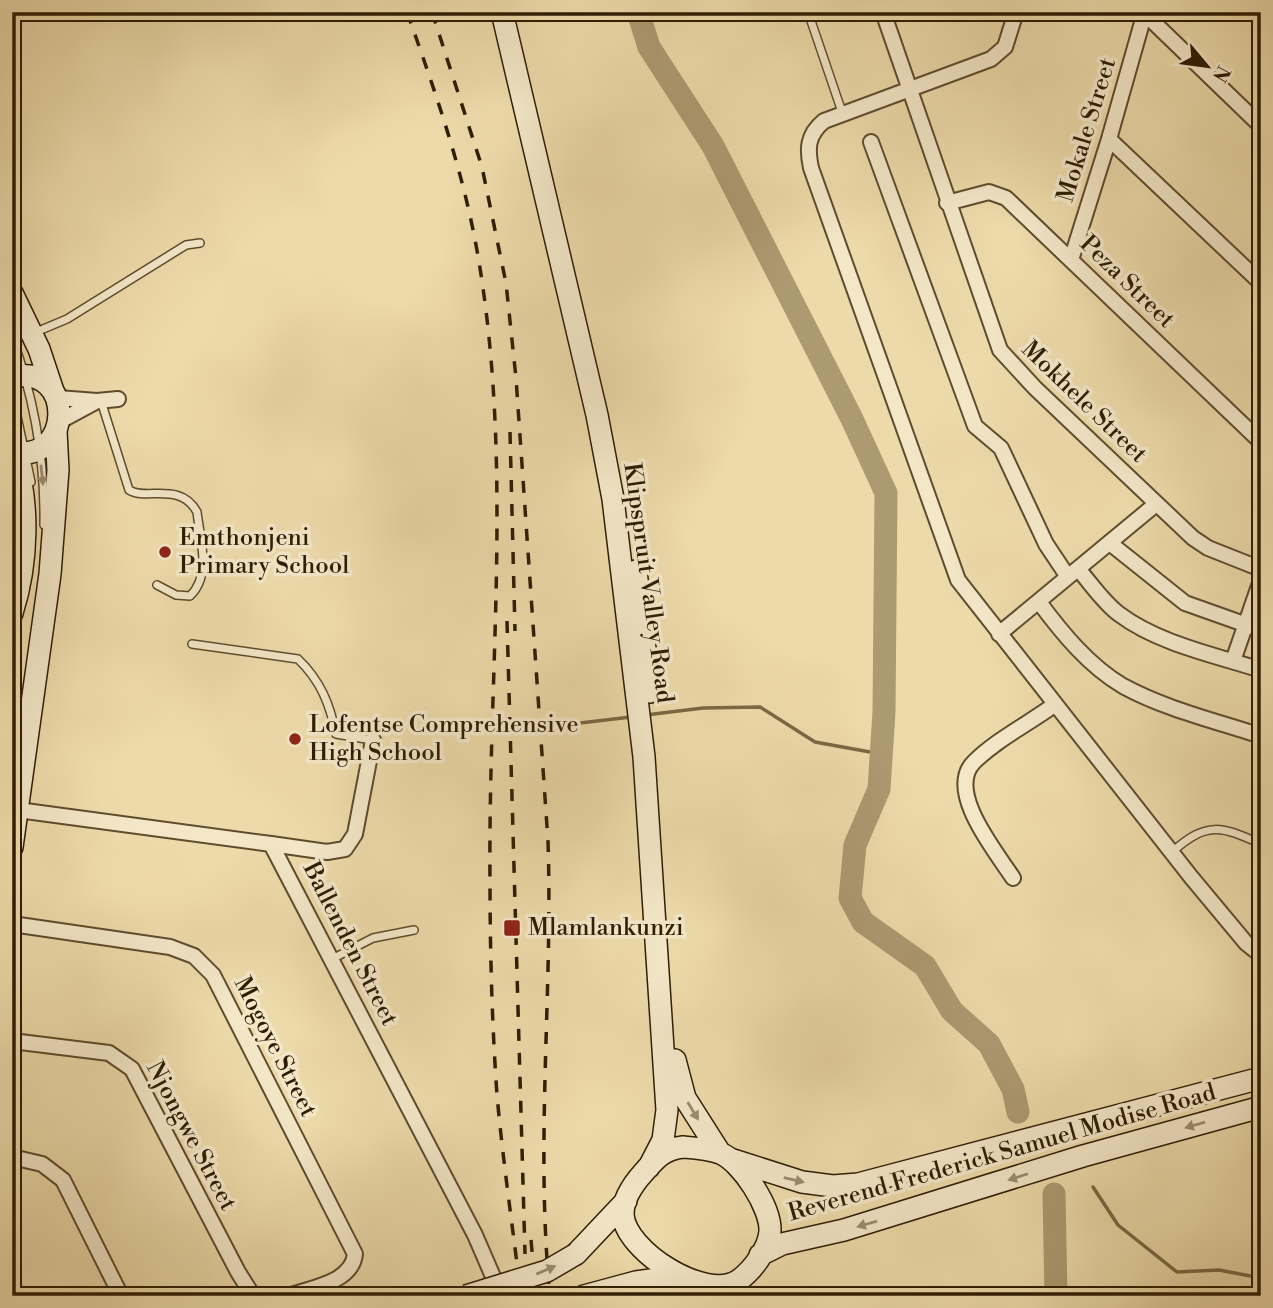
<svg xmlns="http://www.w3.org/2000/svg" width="1273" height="1308" viewBox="0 0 1273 1308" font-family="'Libre Bodoni',serif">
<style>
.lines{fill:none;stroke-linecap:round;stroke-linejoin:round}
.stream{stroke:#7a6845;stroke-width:3.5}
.river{stroke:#ac9a71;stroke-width:23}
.lane-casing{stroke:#5e4c2d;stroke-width:10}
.street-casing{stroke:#5e4c2d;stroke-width:18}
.secondary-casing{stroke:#2e1d03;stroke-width:24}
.lane{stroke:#f3e7c8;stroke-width:7}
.street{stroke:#f3e7c8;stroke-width:14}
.secondary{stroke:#f3e7c8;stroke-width:21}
.rail{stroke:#2e1d03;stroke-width:3.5;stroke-dasharray:12 12;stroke-linecap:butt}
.secondary-bridge-casing{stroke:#2e1d03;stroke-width:24;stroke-linecap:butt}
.secondary-bridge{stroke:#f3e7c8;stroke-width:21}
.oneway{fill:#9a8c6f}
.poi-dot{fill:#8f2418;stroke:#f3e7c8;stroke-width:2.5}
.labels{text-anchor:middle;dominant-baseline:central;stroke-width:7;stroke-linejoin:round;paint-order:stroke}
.street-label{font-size:24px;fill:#2e1d03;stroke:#f3e7c8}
.poi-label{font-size:24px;fill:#2e1d03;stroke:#f3e7c8;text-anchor:start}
</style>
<rect width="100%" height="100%" fill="#eddaaa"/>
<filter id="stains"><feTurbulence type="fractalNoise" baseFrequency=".00286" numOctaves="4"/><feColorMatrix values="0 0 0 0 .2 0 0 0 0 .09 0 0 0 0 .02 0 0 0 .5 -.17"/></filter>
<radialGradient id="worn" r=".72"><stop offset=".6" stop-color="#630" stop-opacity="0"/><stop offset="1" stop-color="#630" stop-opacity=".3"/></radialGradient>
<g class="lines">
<path class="stream" d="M646 715 703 708 760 707 815 742 881 754
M579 725H563L631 717
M1093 1187 1118 1225 1177 1272 1219 1270 1261 1278"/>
<path class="river" d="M638 12 649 47 713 146 852 419 886 493 884 712 879 789 855 845 850 898 863 922 925 966 952 1011 989 1044 1013 1089 1018 1112
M1054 1194 1056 1296"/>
<g class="lane-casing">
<path id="lane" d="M808 12 842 112
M36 332 67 319 186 245 200 243
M12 337C34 397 45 462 44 525
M12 393 31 482
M101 401 129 490C146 501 180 481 197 512 200 539 212 575 190 596L176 595 157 585
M12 638 18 615
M192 644 298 659C321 681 330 705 336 734L372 740
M1172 852C1207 821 1221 826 1261 844
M332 959 373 938 414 930"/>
</g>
<g class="street-casing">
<path id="street" d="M883 12 1000 350 1035 388 1193 538 1208 548 1261 569
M1016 12 1005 47 991 59 824 121C807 135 807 149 811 168L958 580 1191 877 1246 943 1261 955
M1144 13 1261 126
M1109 139 1261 283
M871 142 975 426 1001 448 1046 544 1068 577
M947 203 989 192 1006 198 1261 442
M1071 260 1109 139 1145 12
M58 398 97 401 118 399
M60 421 97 401
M1111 544 1185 603 1261 630
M1079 570C1092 585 1104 603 1119 614 1159 644 1215 655 1261 670
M1039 602C1062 633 1089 666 1123 686 1165 709 1216 721 1261 736
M999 634 1156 504
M1233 661 1261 580
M18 810 271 844 475 1235 494 1279 495 1294
M271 844 327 852 345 849 355 834 373 740
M1013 878C997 853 945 791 974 762 996 740 1028 724 1054 705
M12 924 170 947 194 956 213 975 355 1254C352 1283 310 1288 288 1296
M12 1041 109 1053 132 1069 238 1272 253 1296
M12 1157 42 1164 63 1180 121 1296"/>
</g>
<g class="secondary-casing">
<path id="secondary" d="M502 12 597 415 613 499 644 757 667 1110 663 1140 649 1167
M12 293 39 349 53 391
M12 377C77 363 72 467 12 451
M636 571 650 692
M12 613C28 563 30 501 13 451
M12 847 50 574 58 470 56 431
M675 1060 685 1098 720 1153
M683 1147C695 1148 709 1149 720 1153 742 1162 771 1208 770 1231 769 1248 753 1270 739 1280 706 1303 624 1250 623 1214 623 1198 634 1183 644 1172 656 1158 664 1149 683 1147Z
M730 1159 802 1182 833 1186 858 1184 1261 1078
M576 1254 626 1201
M760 1255 782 1244 844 1230 1083 1156 1261 1107
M584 1296 636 1282 680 1276"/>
</g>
<use href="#lane" class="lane"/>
<use href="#street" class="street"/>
<use href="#secondary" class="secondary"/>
<path class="rail" d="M407 12C436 94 465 176 479 262 513 467 488 674 490 880 490 952 492 1024 497 1095 503 1162 513 1229 521 1296
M432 12 482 167 506 283 516 378 548 841C553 993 535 1144 550 1296
M510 432 515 631
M507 621 525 1254
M531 1240 536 1296"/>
<g class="secondary-bridge-casing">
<path id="secondary-bridge" d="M466 1296 547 1271 576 1254"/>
</g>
<use href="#secondary-bridge" class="secondary-bridge"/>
</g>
<defs><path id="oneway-solid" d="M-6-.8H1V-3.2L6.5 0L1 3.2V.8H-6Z" transform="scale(1.75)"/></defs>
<g class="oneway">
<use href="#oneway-solid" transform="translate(42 475) rotate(84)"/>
<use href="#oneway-solid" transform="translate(693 1111) rotate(59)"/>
<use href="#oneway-solid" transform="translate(1195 1125) rotate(164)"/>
<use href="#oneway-solid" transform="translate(1018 1177) rotate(162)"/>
<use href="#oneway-solid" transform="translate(794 1180) rotate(13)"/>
<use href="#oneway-solid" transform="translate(867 1224) rotate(164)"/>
<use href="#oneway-solid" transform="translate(546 1270) rotate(-23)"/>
</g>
<g class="poi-dot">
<circle cx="165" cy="552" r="7"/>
<circle cx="295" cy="739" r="7"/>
<rect x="503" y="919" width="18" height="18" rx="3.5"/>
</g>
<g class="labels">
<g class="street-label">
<text transform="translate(1087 130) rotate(-73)">Mokale Street</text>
<text transform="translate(1127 282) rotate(44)">Peza Street</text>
<text transform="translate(1084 402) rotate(44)">Mokhele Street</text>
<text transform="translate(648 583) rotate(82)">Klipspruit Valley Road</text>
<text transform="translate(350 944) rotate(63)">Ballenden Street</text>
<text transform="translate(275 1047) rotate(63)">Mogoye Street</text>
<text transform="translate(191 1136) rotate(62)">Njongwe Street</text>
<text transform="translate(1002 1153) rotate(-16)">Reverend Frederick Samuel Modise Road</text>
</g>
<g class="poi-label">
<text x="179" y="538">Emthonjeni<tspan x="179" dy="28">Primary School</tspan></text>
<text x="309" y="725">Lofentse Comprehensive<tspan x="309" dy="28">High School</tspan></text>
<text x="528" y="928">Mlamlankunzi</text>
</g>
</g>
<rect width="1273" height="1308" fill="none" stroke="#eddaaa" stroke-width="42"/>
<rect x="14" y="14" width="1245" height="1280" fill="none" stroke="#2e1d03" stroke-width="3.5"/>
<rect x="21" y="21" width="1231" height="1266" fill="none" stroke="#2e1d03" stroke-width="2"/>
<g transform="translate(1207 66) rotate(119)" stroke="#f3e7c8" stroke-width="5" paint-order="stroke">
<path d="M0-5L12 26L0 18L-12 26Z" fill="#2e1d03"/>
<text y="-10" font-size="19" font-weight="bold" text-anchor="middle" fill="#2e1d03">N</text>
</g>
<rect width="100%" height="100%" filter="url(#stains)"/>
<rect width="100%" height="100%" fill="url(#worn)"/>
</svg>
